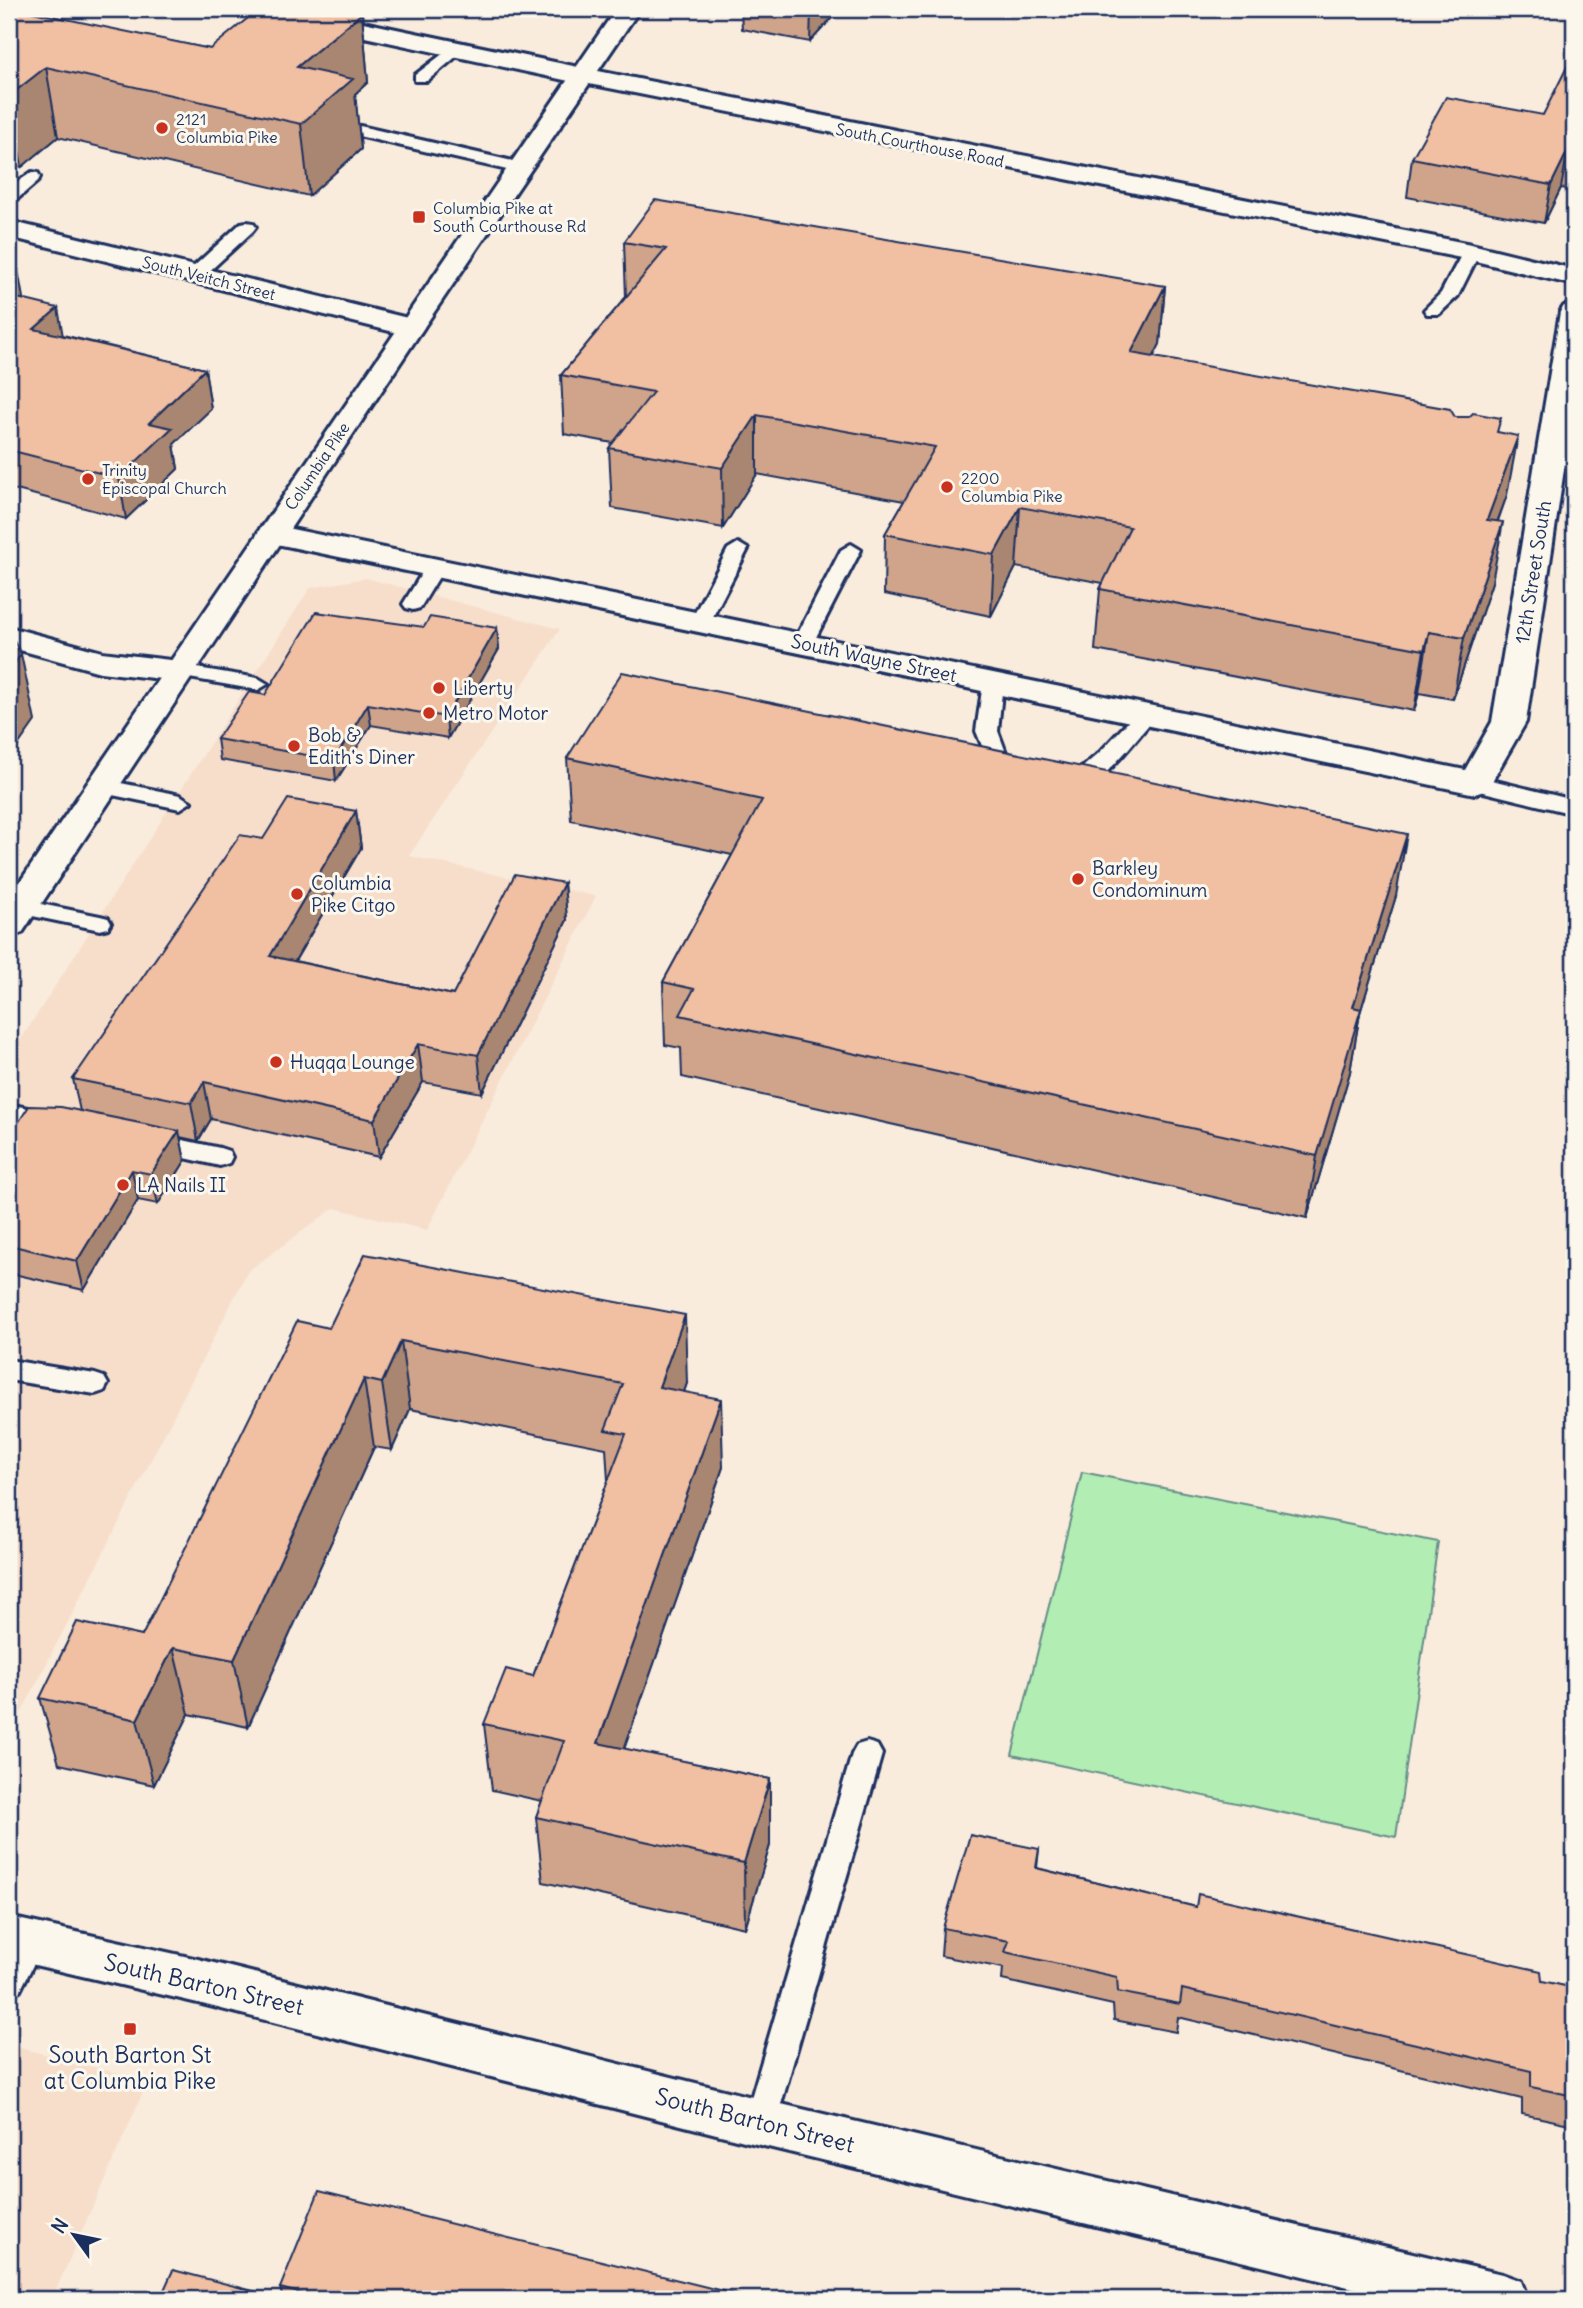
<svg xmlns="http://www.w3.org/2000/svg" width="1583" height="2308" viewBox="0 0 1583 2308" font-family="Delius,sans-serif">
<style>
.built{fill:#f7decb}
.green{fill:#b2edb3;stroke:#668e88;stroke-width:2}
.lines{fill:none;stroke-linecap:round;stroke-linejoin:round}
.lane-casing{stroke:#1b2f5e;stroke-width:6}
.street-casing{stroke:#1b2f5e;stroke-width:6}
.secondary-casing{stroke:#1b2f5e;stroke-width:6}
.primary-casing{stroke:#1b2f5e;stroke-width:6}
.lane{fill:#fbf7ec;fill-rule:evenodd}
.street{fill:#fbf7ec;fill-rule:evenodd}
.secondary{fill:#fbf7ec;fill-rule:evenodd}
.primary{fill:#fbf7ec;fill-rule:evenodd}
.wall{fill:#cfa48a;stroke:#1b2f5e;stroke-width:2}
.shaded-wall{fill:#a98671;stroke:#1b2f5e;stroke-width:2}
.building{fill:#f1bfa1;stroke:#1b2f5e;stroke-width:2}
.poi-dot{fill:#c8321e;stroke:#fbf7ec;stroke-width:2.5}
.labels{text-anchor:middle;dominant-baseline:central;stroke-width:6;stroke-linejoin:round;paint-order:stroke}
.far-poi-label{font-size:16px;fill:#1b2f5e;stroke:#fbf7ec;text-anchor:start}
.far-street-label{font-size:16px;fill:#1b2f5e;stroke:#fbf7ec}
.street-label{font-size:19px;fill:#1b2f5e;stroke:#fbf7ec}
.poi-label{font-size:19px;fill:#1b2f5e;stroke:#fbf7ec;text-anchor:start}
.near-street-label{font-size:23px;fill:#1b2f5e;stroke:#fbf7ec}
.near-poi-label{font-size:23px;fill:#1b2f5e;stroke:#fbf7ec}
</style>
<rect width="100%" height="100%" fill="#f9ecdd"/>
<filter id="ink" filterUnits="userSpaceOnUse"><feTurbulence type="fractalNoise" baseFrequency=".0143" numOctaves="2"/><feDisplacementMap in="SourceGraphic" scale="14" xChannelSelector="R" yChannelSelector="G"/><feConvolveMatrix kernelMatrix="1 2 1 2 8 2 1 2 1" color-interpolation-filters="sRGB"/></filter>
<g filter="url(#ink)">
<path class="built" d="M366 578 560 629 409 856 596 896 427 1230 334 1208 248 1271 9 1737V1058L310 588Z
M9 2045 148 2081 52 2299H9Z"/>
<path class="green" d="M1082 1472 1438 1542 1396 1837 1012 1755Z"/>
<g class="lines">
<g class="lane-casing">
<path id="lane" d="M457 43 465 48 463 51 427 81H415V75Z
M360 126 526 164 528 168 520 173 354 135 352 131Z
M32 172 38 173 40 177 38 181 15 201 9 202V188Z
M247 222 253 223 256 227 253 231 202 278H190L187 274 190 270 241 223Z
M1471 247 1480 252 1458 296 1439 314H1427L1424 310 1441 293 1465 248Z
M738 543 748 549 710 622 707 626H693L690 622 728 549Z
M851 544 861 550 813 643 803 649 796 647 793 643 841 550Z
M435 561 445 567 420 608 413 610 406 608 403 604 428 563Z
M179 665 258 678 268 684 258 690 172 675 169 671Z
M993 677 1003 683 998 731 1008 758 1024 762 1027 767 1024 772 1016 774 991 768 976 731 983 683Z
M1146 709 1153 710 1157 715 1153 720C1137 737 1108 778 1086 786 1078 788 1067 784 1058 782L1055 777 1058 772H1077L1100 752 1139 710Z
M1475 776 1574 800V814L1467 788 1464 783Z
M101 779 180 795 191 802 180 809 93 791 90 786Z
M21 900 100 916 108 918 111 923 108 928 100 930 13 912 10 907 13 902Z
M9 1104 65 1116 68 1122 65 1128 56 1130 9 1120Z
M150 1133 220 1148 229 1151 232 1157 229 1163 220 1166 141 1148 138 1142 141 1136Z
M9 1360 95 1374 104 1377 108 1384 104 1391 95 1394 9 1380Z
M867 1742 877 1745 882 1754 776 2122 771 2132 760 2137 749 2132 744 2122 852 1754 857 1745Z
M29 1929 40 1933 44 1943 20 1991 9 1995V1951L18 1933Z"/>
</g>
<g class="street-casing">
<path id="street" d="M583 68 1471 244 1574 269V285L1471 260 574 81 570 76 574 71Z
M9 221 420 321 424 327 420 333 410 336 9 237Z
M1574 304V403L1526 722 1487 790 1475 794 272 543 261 541 257 534 261 527 272 525 1465 770 1492 722 1560 312 1564 306Z
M9 627 102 652 179 661 191 664 195 671 191 678 179 681 100 672 9 647Z
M9 1917 198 1959 760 2099 1502 2274 1521 2281 1528 2299H1398L760 2145 198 2003 9 1959Z"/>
</g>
<g class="secondary-casing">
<path id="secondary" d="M255 9H301L583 68 592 71 596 76 592 81 583 84 267 16 258 14Z"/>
</g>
<g class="primary-casing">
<path id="primary" d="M616 9H640L424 327 22 933 9 937V898Z"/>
</g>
<use href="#lane" class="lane"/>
<use href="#street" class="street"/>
<use href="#secondary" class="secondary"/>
<use href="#primary" class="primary"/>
</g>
<path class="wall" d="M9 9 210 49 362 13 368 82 355 94 361 149 309 196 58 137 22 167 9 164Z
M741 9H840L810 42 742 29Z
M1574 63V190L1561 188 1544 223 1407 197 1412 158 1543 115Z
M624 242 1165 286 1160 344 1153 357 1455 417 1498 432 1507 495 1498 521 1492 582 1453 699 1419 693 1414 711 1095 650 1100 589 1103 583 1016 567 991 616 884 594 885 534 904 501 757 474 723 528 612 508 609 448 613 443 564 434 561 375 626 297Z
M9 268 23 299 63 335 205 369 211 409 174 444 178 469 126 519 9 488Z
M424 627 497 628 499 649 448 738 371 725 336 781 220 760 217 739 265 695Z
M567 758 1396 896 1360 1013 1350 1072 1307 1218 682 1077 681 1048 665 1045 663 982 732 855 571 820Z
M356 811 361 848 295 961 453 995 564 883 567 920 482 1093 423 1082 379 1157 211 1119 198 1141 180 1137 185 1161 158 1204 138 1200 84 1290 9 1273V1137L80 1111 73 1079 263 839Z
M329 1328 687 1383 684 1392 723 1467 624 1749 770 1779V1845L745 1928 543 1882 536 1817 542 1801 492 1790 484 1724 533 1676 608 1481 606 1448 410 1409 392 1450 374 1447 248 1727 189 1714 154 1785 59 1764 40 1698 142 1636Z
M1039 1849 1037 1868 1196 1907 1574 1988V2125L1522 2114V2099L1178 2017 1176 2032 1114 2020 1113 2005 1002 1980 1003 1968 941 1956 943 1928Z
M280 2288 755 2299H160H283Z"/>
<path class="shaded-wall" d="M811 9H840L810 42Z
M362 13 368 82 355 94 361 149 309 196 301 124 297 67Z
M46 67 58 137 22 167 9 96Z
M1568 150 1561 188 1544 223 1551 185Z
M18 270 25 309 9 324V278Z
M1165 286 1160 344 1126 412 1131 353Z
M58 308 65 348 34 329Z
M205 369 211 409 174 444 178 469 126 519 119 478 149 423Z
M757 415V474L723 528 722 468Z
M1518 436 1507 495 1476 580 1487 520Z
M1020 507 1016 567 991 616 994 555Z
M1503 522 1492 582 1453 699 1464 638Z
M497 628 499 649 448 738 446 717Z
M1429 632 1419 693 1414 711 1424 650Z
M21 654 35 721 9 758V671Z
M368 704 371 725 336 781 334 760Z
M356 811 361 848 276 993 270 956Z
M1407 834 1396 896 1360 1013 1350 1072 1307 1218 1317 1156 1353 1007Z
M564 883 567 920 482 1093 478 1055Z
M418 1044 423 1082 379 1157 374 1120Z
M204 1082 211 1119 198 1141 191 1103Z
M179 1131 185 1161 158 1204 151 1174Z
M132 1170 138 1200 84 1290 77 1261Z
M685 1315 687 1383 662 1455 659 1387Z
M401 1341 410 1409 392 1450 382 1383Z
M364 1379 374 1447 248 1727 234 1660Z
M721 1399 723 1467 603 1809 598 1743Z
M173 1648 189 1714 154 1785 137 1720Z
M770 1779V1845L745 1928 744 1863Z"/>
<path class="building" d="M9 9H18L210 49 259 9H343L362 13 297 67 353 79 301 124 46 67 9 96Z
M1574 63V151L1568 150 1551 185 1412 158 1446 97 1543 115 1568 65 1573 66Z
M655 200 1165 286 1131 353 1450 409 1455 417H1469L1473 413 1501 418 1497 432 1518 436 1487 520 1503 522 1464 638 1429 632 1424 650 1100 589 1130 527 1020 507 994 555 885 534 935 447 757 415 722 468 609 448 653 392 561 375 666 249 624 242Z
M9 268 18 270 9 278Z
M9 296 58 308 34 329 205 369 149 423 172 428 119 478 9 450Z
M316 612 424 627 430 617 497 628 446 717 368 704 334 760 217 739 249 692 265 695Z
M9 632 21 654 9 671Z
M622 672 1407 834 1353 1007 1361 1009 1317 1156 680 1015 694 989 663 982 762 800 567 758Z
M288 799 356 811 270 956 453 995 515 874 564 883 478 1055 418 1044 374 1120 204 1082 191 1103 73 1079 240 835 263 839Z
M29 1106 61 1107 179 1131 151 1174 132 1170 77 1261 9 1245V1137Z
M365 1254 685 1315 659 1387 721 1399 598 1743 770 1779 744 1863 536 1817 564 1741 484 1724 506 1669 533 1676 626 1434 605 1430 623 1384 401 1341 382 1383 364 1379 234 1660 173 1648 137 1720 40 1698 77 1622 142 1636 297 1321 329 1328Z
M970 1835 1039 1849 1036 1868 1196 1907 1198 1894 1541 1971 1542 1981 1574 1988V2096L1531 2087V2071L1182 1989 1180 2004 1118 1992 1117 1977 1005 1952 1009 1941 943 1928Z
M319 2191 755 2299H322L280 2288Z
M173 2270 284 2299H160Z"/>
</g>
<g class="poi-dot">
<circle cx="162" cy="128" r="7"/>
<rect x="412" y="210" width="14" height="14" rx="3.5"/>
<circle cx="88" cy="479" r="7"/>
<circle cx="947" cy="487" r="7"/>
<circle cx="439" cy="688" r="7"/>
<circle cx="429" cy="713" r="7"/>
<circle cx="294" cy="746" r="7"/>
<circle cx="1078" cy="879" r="7"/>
<circle cx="297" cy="894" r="7"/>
<circle cx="276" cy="1062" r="7"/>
<circle cx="123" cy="1185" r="7"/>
<rect x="123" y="2022" width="14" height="14" rx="3.5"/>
</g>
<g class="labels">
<g class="far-poi-label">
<text x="176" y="119">2121<tspan x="176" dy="18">Columbia Pike</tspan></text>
<text x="433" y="208">Columbia Pike at<tspan x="433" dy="18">South Courthouse Rd</tspan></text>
<text x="102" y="470">Trinity<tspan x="102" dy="18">Episcopal Church</tspan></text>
<text x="961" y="478">2200<tspan x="961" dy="18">Columbia Pike</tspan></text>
</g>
<g class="far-street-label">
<text transform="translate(920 145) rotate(11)">South Courthouse Road</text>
<text transform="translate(209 278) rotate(14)">South Veitch Street</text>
<text transform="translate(317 466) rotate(-56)">Columbia Pike</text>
</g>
<g class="street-label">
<text transform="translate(1533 572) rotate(-81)">12th Street South</text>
<text transform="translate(874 658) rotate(12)">South Wayne Street</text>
</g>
<g class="poi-label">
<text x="453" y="688">Liberty</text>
<text x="443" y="713">Metro Motor</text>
<text x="308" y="735">Bob &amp;<tspan x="308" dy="22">Edith's Diner</tspan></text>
<text x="1092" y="868">Barkley<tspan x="1092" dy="22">Condominum</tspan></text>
<text x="311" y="883">Columbia<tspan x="311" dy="22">Pike Citgo</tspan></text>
<text x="290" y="1062">Huqqa Lounge</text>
<text x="137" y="1185">LA Nails II</text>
</g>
<g class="near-street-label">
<text transform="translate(204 1984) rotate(13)">South Barton Street</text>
<text transform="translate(755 2120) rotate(14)">South Barton Street</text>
</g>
<g class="near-poi-label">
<text x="130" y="2054">South Barton St<tspan x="130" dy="26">at Columbia Pike</tspan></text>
</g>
</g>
<rect width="1583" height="2308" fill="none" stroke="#fbf7ec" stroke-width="35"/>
<rect x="18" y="18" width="1548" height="2273" fill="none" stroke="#1b2f5e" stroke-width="2.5" filter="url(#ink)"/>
<g transform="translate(74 2235) rotate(303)" stroke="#fbf7ec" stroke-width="5" paint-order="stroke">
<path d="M0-5L12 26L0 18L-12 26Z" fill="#1b2f5e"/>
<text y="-10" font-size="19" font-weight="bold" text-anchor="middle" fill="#1b2f5e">N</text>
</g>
</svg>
